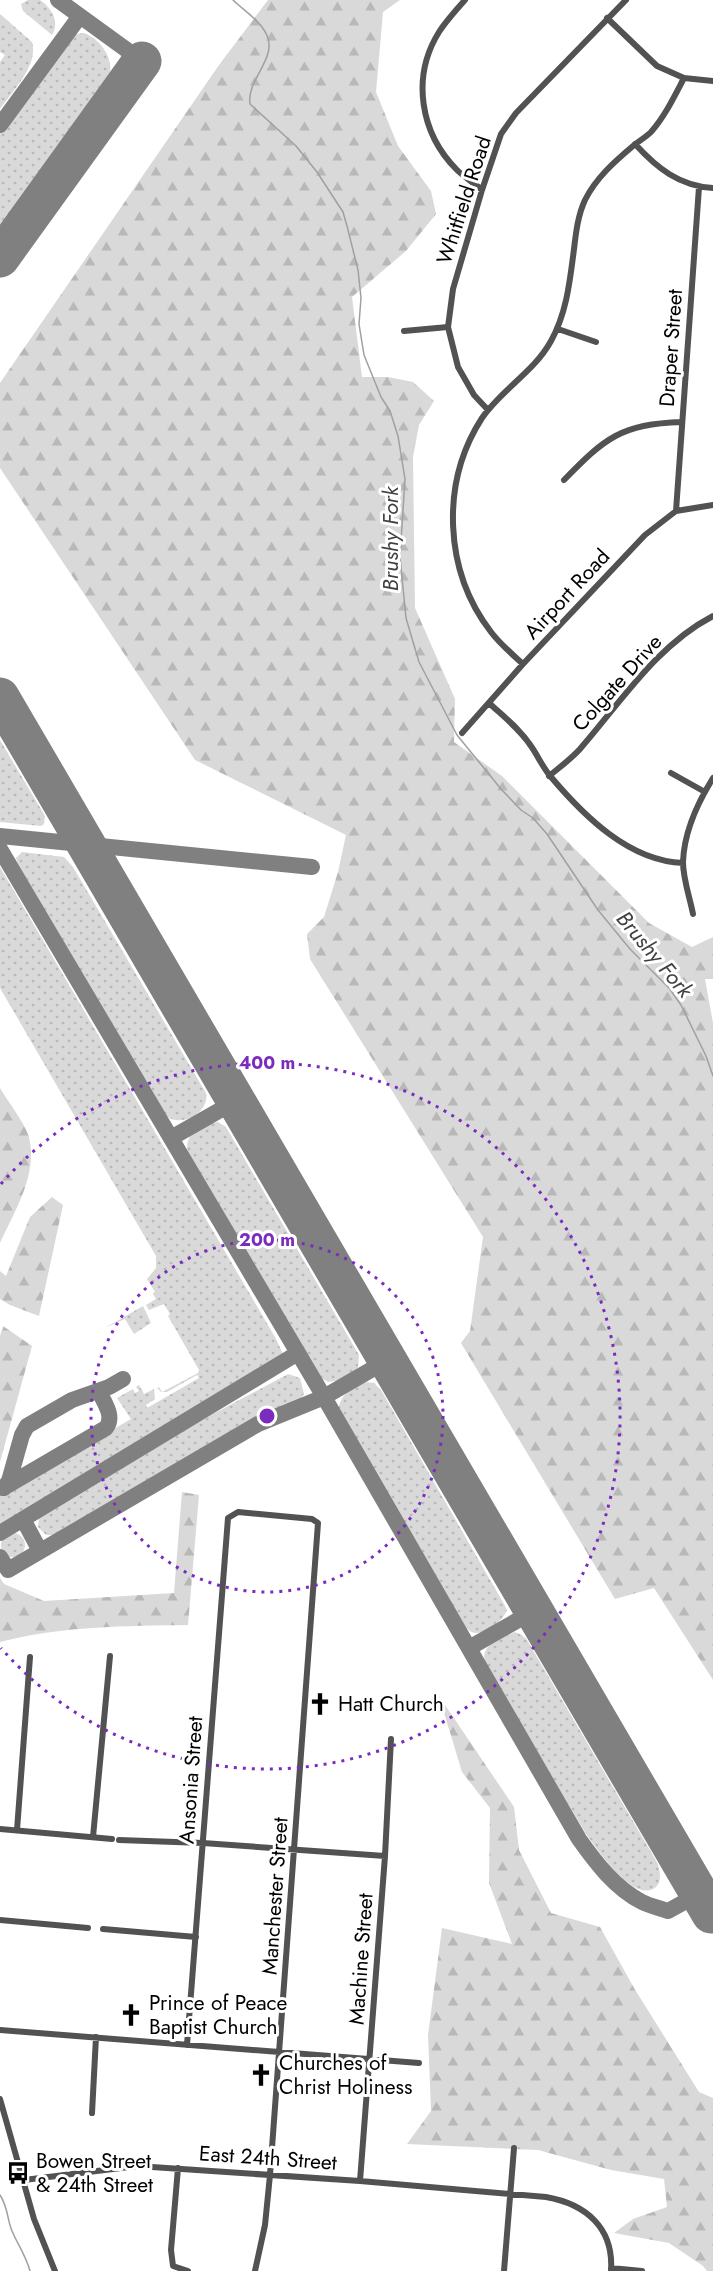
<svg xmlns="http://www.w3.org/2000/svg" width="713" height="2271" viewBox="0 0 713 2271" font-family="Jost,sans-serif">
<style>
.grass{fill:url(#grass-dots)}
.forest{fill:url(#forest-firs)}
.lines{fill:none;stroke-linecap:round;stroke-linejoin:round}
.stream{stroke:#a0a0a0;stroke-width:1.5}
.taxiway{stroke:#808080;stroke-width:16}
.runway{stroke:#808080;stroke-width:39}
.minor{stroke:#525252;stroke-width:6}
.ring{fill:none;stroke:#7b2cbf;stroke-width:3;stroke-dasharray:3 6}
.labels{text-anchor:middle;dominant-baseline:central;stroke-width:6;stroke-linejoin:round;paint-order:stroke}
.street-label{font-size:21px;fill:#000;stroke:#fff}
.poi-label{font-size:21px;fill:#000;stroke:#fff;text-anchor:start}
.water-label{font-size:22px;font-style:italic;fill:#414141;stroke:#fff}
.centre{fill:#7b2cbf;stroke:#fff;stroke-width:3}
.ring-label{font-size:18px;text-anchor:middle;font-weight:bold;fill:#7b2cbf;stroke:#fff;stroke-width:6;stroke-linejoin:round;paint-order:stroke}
</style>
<defs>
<pattern id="grass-dots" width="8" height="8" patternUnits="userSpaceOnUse" patternTransform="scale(1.5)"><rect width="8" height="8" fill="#d9d9d9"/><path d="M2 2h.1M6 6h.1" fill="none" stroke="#b8b8b8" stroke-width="1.8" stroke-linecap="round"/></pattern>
<pattern id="forest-firs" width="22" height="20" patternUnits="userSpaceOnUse" patternTransform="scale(1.5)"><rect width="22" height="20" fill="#d9d9d9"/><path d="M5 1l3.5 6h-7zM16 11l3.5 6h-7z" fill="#b8b8b8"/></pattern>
</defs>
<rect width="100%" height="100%" fill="#fff"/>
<path class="grass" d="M28 0H40C52 8 60 22 52 35L23 11 21 4Z
M0 14 32 42C39 65 12 92 0 109V62L5 55 0 52Z
M84 33C99 38 113 57 110 72L0 226V134L66 43 77 34Z
M0 740 45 816 44 824 41 826 0 822Z
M22 852 64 857 73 867 206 1093C210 1112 182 1128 166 1116L18 864 16 858Z
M0 867 275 1337 283 1354 280 1362 272 1368 0 1527V1495L131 1419 117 1398 133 1389 135 1393 139 1391 136 1387 139 1385 144 1394 154 1389 155 1399 146 1405 147 1408 199 1378 197 1375 167 1392H161L157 1388 159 1387 162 1392 198 1373 199 1370 168 1316 170 1314 164 1304 149 1310 146 1305 156 1299 153 1294 155 1292 147 1279 156 1268V1256L0 988Z
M218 1122 226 1127 359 1355 358 1368 341 1380 328 1382 319 1377 189 1156C181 1137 200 1124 218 1122Z
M143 1306 151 1323 134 1334 125 1319 105 1328Z
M288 1374 300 1378 304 1394 297 1403 238 1427 54 1535H46L38 1527 39 1518 46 1513 200 1421Z
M367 1382 374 1383 381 1390 504 1604 507 1610C503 1621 488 1632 476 1633 471 1633 467 1629 464 1625L339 1412C338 1394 353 1388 367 1382Z
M1 1545a12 12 0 1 1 24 0a12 12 0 1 1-24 0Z
M515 1632 522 1635 527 1640 658 1864C660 1872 662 1881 656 1887 634 1906 593 1844 583 1829L485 1663C480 1644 501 1638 515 1632Z"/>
<path class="forest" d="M268 0H400L383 12 376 92 398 146 431 191 436 214 406 251 352 297 362 377H388L413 382 434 401 419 425 413 457 415 608 455 699 454 742 502 776 649 923 692 947 713 937V979H705L713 1023V1680L654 1588 615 1599 461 1343 470 1331 483 1237 310 959 307 934 324 917 338 872 346 835 195 760 0 468V383L219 65Z
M0 1088C7 1100 26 1125 29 1137 38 1175 15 1210 0 1243Z
M52 1197 63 1205 39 1316 10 1305 0 1299V1271L6 1276 30 1217Z
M3 1326 32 1346 0 1462V1336Z
M182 1492 199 1495 188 1625C125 1626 61 1626 0 1642V1578L4 1584 44 1601 174 1593Z
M439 1696 514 1807 519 1850 551 1913 600 1927 634 1988 699 2092 713 2098V2271H707L703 2266 669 2243 614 2233 633 2219 667 2207 664 2179 611 2170 538 2150 407 2144 431 2111 428 2035 442 1928 512 1944 489 1883 490 1808 462 1772Z"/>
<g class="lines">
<path class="stream" d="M233 0C243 10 256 17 264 30 282 56 246 78 250 104L296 146 317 172 343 212 347 226 358 270 361 298 359 324 364 355 381 397 390 411 398 436 405 479 400 557 406 618 419 662 457 735 501 789 521 810 533 818 547 834 598 910 630 949 669 988 681 1005 706 1056 713 1076
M0 2195C8 2207 7 2219 12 2231 18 2245 26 2256 30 2271"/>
<path class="taxiway" d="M58 0 142 61
M0 125 80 16
M0 836 312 867
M0 849 324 1397 579 1839C596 1863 615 1888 642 1902 650 1906 660 1908 668 1911L699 1894
M171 1138 236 1101
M3 1488 106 1428C115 1416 104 1403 99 1391
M4 1488 9 1481 22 1435 27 1426 72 1400 109 1387 123 1379
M23 1519 40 1551
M0 1533 298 1353
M0 1557 8 1570 258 1424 324 1397 388 1360
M469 1648 534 1611"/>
<path class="runway" d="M0 258 142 61
M0 697 711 1914"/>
<path class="minor" d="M465 0C456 10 446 21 439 32 411 77 420 133 457 170 464 177 474 183 482 190
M607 18 657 66 684 78 713 81
M635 144C657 168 679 186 713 188
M558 329 596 342
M404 331 448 327
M488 410 474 395 458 367 448 327 453 289 482 190 501 134 516 113 626 0
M564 480C605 438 621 424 682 422
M676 511 699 187
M523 664C512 654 500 644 491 632 444 571 440 483 482 418 502 389 534 372 551 341 567 312 570 280 574 249 576 232 578 215 585 200 596 178 614 162 633 146 639 141 646 137 651 132 665 116 674 97 684 78
M489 703C504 717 520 729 531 746 538 756 543 768 551 777 584 816 629 861 683 863
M462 733 523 664 645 535 676 511 713 505
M671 773 705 792
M549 776C560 767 571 759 580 749 621 702 657 645 713 616
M693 914C690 898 683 879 683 862 684 833 698 802 713 778
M0 1829 112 1839
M17 1830 30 1657
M93 1837 110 1656
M119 1840 203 1843 385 1856
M0 1920 88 1928
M103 1929 196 1937
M0 2030 419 2063
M187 2045 228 1518 238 1512 312 1519 318 1523 270 2175 265 2225 255 2271
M0 2099 34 2219 55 2271
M92 2113 96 2037
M178 2168 171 2250 173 2266 188 2271
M24 2180 137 2166 360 2181 546 2197C586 2204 614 2228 611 2271
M360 2181 385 1856 391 1739
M611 2268 642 2271
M504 2271 514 2148"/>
</g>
<g class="ring">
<circle cx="267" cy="1416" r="176"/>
<path d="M1 1184A353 353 0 1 1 1 1648"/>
</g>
<defs>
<g id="church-bare" transform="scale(1.8)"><path d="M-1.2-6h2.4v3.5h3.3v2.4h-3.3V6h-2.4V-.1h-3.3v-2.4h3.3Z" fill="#000" stroke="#fff" stroke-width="2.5" paint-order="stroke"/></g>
<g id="bus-bare" transform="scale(1.8)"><path d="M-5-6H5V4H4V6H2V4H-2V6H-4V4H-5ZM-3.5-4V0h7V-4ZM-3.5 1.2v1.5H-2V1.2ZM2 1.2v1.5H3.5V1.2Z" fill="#000" stroke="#fff" stroke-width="2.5" paint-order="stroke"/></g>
</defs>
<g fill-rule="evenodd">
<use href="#church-bare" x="320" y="1704"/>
<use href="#church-bare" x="131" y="2015"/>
<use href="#church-bare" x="261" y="2075"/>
<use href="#bus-bare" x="18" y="2173"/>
</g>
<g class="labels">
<g class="street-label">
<text transform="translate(464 200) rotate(-72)">Whitfield Road</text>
<text transform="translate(671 348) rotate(-86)">Draper Street</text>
<text transform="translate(567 594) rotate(-47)">Airport Road</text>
<text transform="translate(617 683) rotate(-48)">Colgate Drive</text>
<text transform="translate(191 1780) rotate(-86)">Ansonia Street</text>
<text transform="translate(275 1896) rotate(-86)">Manchester Street</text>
<text transform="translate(361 1959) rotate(-86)">Machine Street</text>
<text transform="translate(268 2158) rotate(4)">East 24th Street</text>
</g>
<g class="poi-label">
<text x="338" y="1704">Hatt Church</text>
<text x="149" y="2003">Prince of Peace<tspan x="149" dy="24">Baptist Church</tspan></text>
<text x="279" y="2063">Churches of<tspan x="279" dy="24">Christ Holiness</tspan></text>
<text x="36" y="2161">Bowen Street<tspan x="36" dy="24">&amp; 24th Street</tspan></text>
</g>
<g class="water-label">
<text transform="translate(390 539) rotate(-90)">Brushy Fork</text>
<text transform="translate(655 954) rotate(50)">Brushy Fork</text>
</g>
</g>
<circle cx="267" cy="1416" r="9" class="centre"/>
<g class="ring-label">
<text x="267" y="1069">400 m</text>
<text x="267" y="1246">200 m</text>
</g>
</svg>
